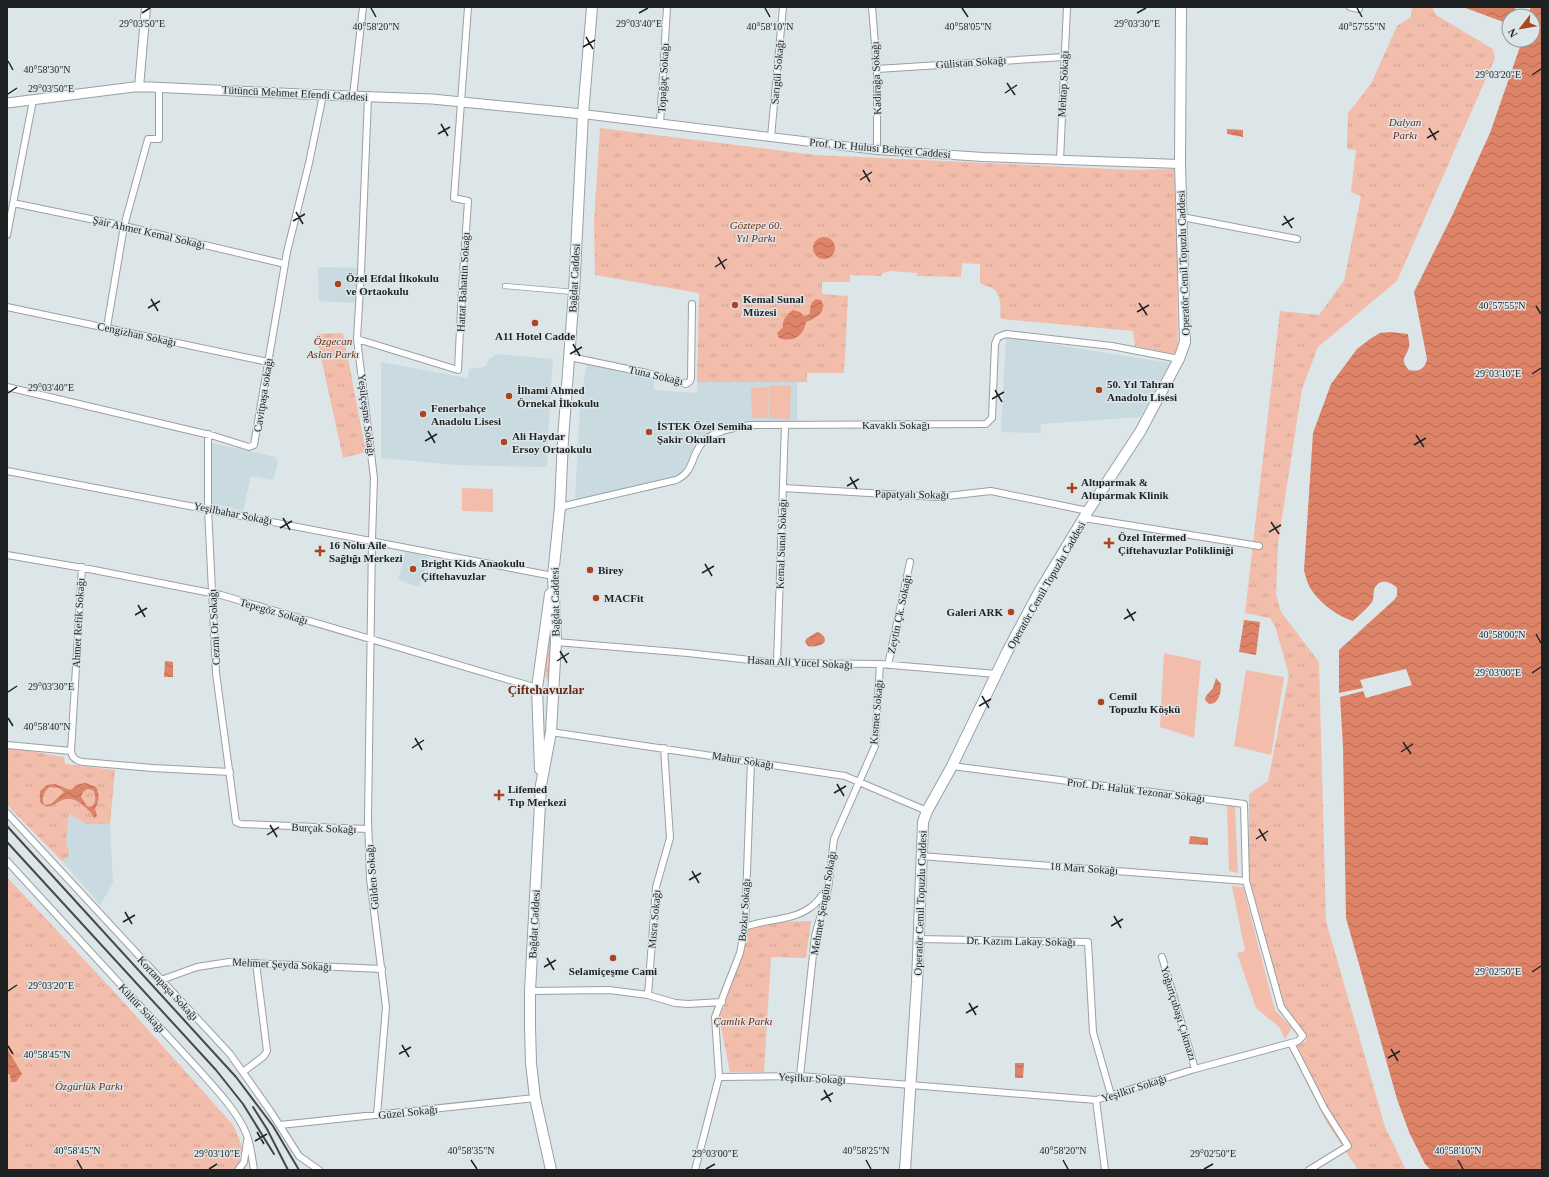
<svg xmlns="http://www.w3.org/2000/svg" width="1549" height="1177" viewBox="0 0 1549 1177" font-family="'Times New Roman',serif">
<style>
.built{fill:#c9dae0}
.green{fill:#f3bdac}
.forest{fill:url(#forest-crowns)}
.park{fill:url(#park-tufts)}
.water{fill:url(#water-waves);fill-rule:evenodd}
.lines{fill:none;stroke-linecap:round;stroke-linejoin:round}
.pedestrian-casing{stroke:#99a0a3;stroke-width:6}
.minor-casing{stroke:#99a0a3;stroke-width:8}
.tertiary-casing{stroke:#99a0a3;stroke-width:10}
.secondary-casing{stroke:#99a0a3;stroke-width:11}
.primary-casing{stroke:#99a0a3;stroke-width:12}
.pedestrian{stroke:#fff;stroke-width:4.5}
.minor{stroke:#fff;stroke-width:6}
.tertiary{stroke:#fff;stroke-width:8}
.secondary{stroke:#fff;stroke-width:9}
.primary{stroke:#fff;stroke-width:10}
.rail{stroke:#444849;stroke-width:2}
.ticks{fill:none;stroke:#1f2223;stroke-width:1.5}
.poi-dot{fill:#ac4422;stroke:#dce5e8;stroke-width:1.5}
.labels{text-anchor:middle;dominant-baseline:central;stroke-width:3;stroke-linejoin:round;paint-order:stroke}
.street-label{font-size:11px;fill:#1f2223;stroke:#dce5e8}
.park-label{font-size:11px;font-style:italic;fill:#7b2a0e;stroke:#dce5e8}
.poi-label{font-size:11px;font-weight:bold;fill:#1f2223;stroke:#dce5e8;text-anchor:start}
.quarter-label{font-size:13px;font-weight:bold;fill:#692712;stroke:#dce5e8}
.ticks-label{font-size:10px;text-anchor:middle;fill:#1f2223;stroke:#dce5e8;stroke-width:3;stroke-linejoin:round;paint-order:stroke}
</style>
<defs>
<pattern id="forest-crowns" width="20" height="18" patternUnits="userSpaceOnUse"><rect width="20" height="18" fill="#f3bdac"/><path d="M2 6a3 3 0 1 1 6 0M12 15a3 3 0 1 1 6 0" fill="none" stroke="#d0a294"/></pattern>
<pattern id="park-tufts" width="24" height="20" patternUnits="userSpaceOnUse"><rect width="24" height="20" fill="#f3bdac"/><path d="M3 7l-1-3M5 7V3M7 7l1-3M15 17l-1-3M17 17v-4M19 17l1-3" fill="none" stroke="#d0a294"/></pattern>
<pattern id="water-waves" width="16" height="10" patternUnits="userSpaceOnUse"><rect width="16" height="10" fill="#dd8367"/><path d="M0 5q4-4 8 0t8 0" fill="none" stroke="#b36b54"/></pattern>
</defs>
<rect width="100%" height="100%" fill="#dce5e8"/>
<path class="built" d="M318 267 357 268V303L319 301Z
M1006 337 1170 363 1140 417 1041 424 1040 433 1001 432Z
M497 354 553 359 549 419 547 467 457 465 381 458V362L468 378 469 369 485 367 489 359Z
M588 356 653 371 654 390 698 393 697 382H797V421H743L696 442 686 465 680 475 575 501 580 405Z
M212 443 275 457 278 462 273 480 251 476 243 511 212 503Z
M406 550 429 557 419 587 398 580Z
M69 812 86 824H110L113 883 100 905 62 861 68 857 66 846Z"/>
<path class="green" d="M770 386H791L790 419 769 418Z
M769 387 768 418H752L751 388Z
M462 488 493 489V512L462 511Z
M1164 653 1201 661 1194 738 1160 727Z
M1246 670 1284 677 1271 755 1234 746Z
M1227 805 1235 807 1238 873 1229 871Z
M1232 886 1243 887 1275 1010 1292 1028 1285 1039 1279 1027 1256 1008 1237 953 1245 951Z"/>
<path class="forest" d="M551 631 550 675 547 680C543 670 547 640 551 631Z"/>
<path class="park" d="M1412 7H1432L1436 15 1493 49 1495 58 1397 281 1318 347 1302 389 1278 543 1276 594 1281 612 1319 662 1326 921 1385 1127 1406 1170H1358L1327 1123 1289 1048 1305 1042 1307 1038 1303 1030 1285 1009 1249 877V794L1268 781 1289 675 1275 626 1270 618 1245 613 1280 311 1319 315 1344 281 1361 196 1351 192 1356 150 1347 149 1348 113 1371 84 1397 26 1411 17Z
M600 128 815 155 1134 170 1174 169 1179 249 1177 277 1178 346 1174 354 1135 346 1133 331 1001 319C1000 309 1002 293 992 288 988 286 984 286 980 283V264L962 263 961 277 917 276V273L890 271 881 274V276L850 275V282H822V294L848 296 844 373H807V382H697L699 293 595 275 594 222Z
M343 333 366 452 343 458 316 334Z
M7 747 64 757 65 764 115 770 110 824H86L69 813 66 846 69 848 68 857 62 861 7 805Z
M7 877 119 997 233 1125C239 1138 251 1160 234 1170H7Z
M811 921 806 958 771 957 764 1072H730L719 1017 724 1007 746 931C761 920 793 922 811 921Z"/>
<path class="water" d="M1463 7H1516L1512 16H1509V24Z
M1531 7H1542V1170H1431L1425 1164 1409 1132 1397 1099 1346 918 1343 746 1340 697 1363 691 1366 698 1412 685 1406 669 1360 680 1363 688 1339 693V650L1394 600 1397 596V588C1390 581 1378 578 1374 590 1373 594 1374 598 1372 602 1367 609 1359 615 1353 621 1337 616 1318 602 1309 586 1307 582 1306 576 1304 571L1313 433 1331 384 1357 349 1370 339 1380 333 1391 332 1408 334C1408 338 1410 343 1409 347 1406 358 1399 359 1409 370 1419 372 1425 369 1427 359L1414 292 1452 216 1490 133 1522 41 1521 40H1533V16H1527Z
M1227 129 1243 130V137L1227 134Z
M813 248a11 11 0 1 1 22 0a11 11 0 1 1-22 0Z
M816 299 821 300C828 312 815 319 806 322 804 336 792 343 779 338L777 333 783 327C782 320 787 314 793 310L800 312 804 316 810 314C810 307 810 303 816 299Z
M1244 620 1260 622 1256 655 1239 652Z
M817 632C823 633 830 642 820 645 818 646 810 647 808 646L805 642 806 639Z
M165 661 173 662V677H164Z
M1216 678 1221 684C1221 693 1219 704 1209 704L1205 700 1206 696 1213 688Z
M86 783 96 787C100 794 99 802 95 809L97 816 94 818C92 813 89 811 86 808 61 783 54 818 40 802V791L47 785 55 784 70 790 79 784ZM50 787 59 788 64 792 51 804 45 805 43 802C42 796 45 790 50 787ZM87 789 93 790C96 796 97 802 91 807L87 806 81 797 83 792Z
M1190 836 1208 838V845L1189 844Z
M7 1048 22 1074 16 1082H11L10 1075 7 1073Z
M1015 1063H1024L1023 1078H1015Z"/>
<g class="lines">
<g class="pedestrian-casing">
<path id="pedestrian" d="M505 286 574 292"/>
</g>
<g class="minor-casing">
<path id="minor" d="M872 7 877 69V150
M1350 7 1359 9
M877 69 1064 57
M353 96 363 7
M368 97 361 272 357 339 374 478 372 540 368 819 370 879 386 1007 377 1115
M660 124 667 7
M771 137 783 7
M1060 160 1067 7
M13 203 124 226 285 264
M1182 217 1297 239
M7 235 33 100
M7 307 268 362
M107 327 124 226 148 139H159V87
M357 339 458 370 462 289 468 201 454 198 468 7
M570 357 647 373 686 384 690 381 691 378 692 304
M7 387 214 436 249 447 254 445 287 252 309 163 323 95
M208 434V509L216 673 236 822 241 824 368 829
M7 471 553 576
M783 488 938 497 991 491 1088 511
M560 507 676 480C695 471 690 457 702 443 710 432 737 427 750 425L986 424 992 418 995 344 998 337 1006 334 1112 346 1179 359
M1084 518 1259 546
M7 555 89 569 221 595 537 688
M82 567 71 751C72 759 77 761 83 762L153 768 230 772
M556 642 688 653 777 663 880 664 996 674
M777 663 785 425
M888 665 910 562
M551 732 845 776 927 811
M7 745 71 751
M7 813 230 1054 271 1112 299 1156 319 1170
M921 856 1246 881
M7 861 199 1070C215 1088 237 1111 246 1133 251 1145 252 1158 254 1170
M745 927C765 919 793 921 811 907 817 903 822 896 826 890
M918 939 1088 942 1093 1032 1111 1095
M1162 957 1195 1069
M161 980 197 967 229 962 382 969
M530 991 609 990 648 995 675 1003 688 1004 722 1002
M648 995 656 887 670 838 664 748
M1291 1043 1324 1108 1348 1146 1309 1170
M243 1072 264 1056 267 1051 256 963
M800 1076 815 936 828 889 834 839 875 746 880 664
M719 1077 800 1076 1096 1100 1195 1069 1298 1041 1303 1036 1281 1007 1246 881 1244 804 952 766
M1096 1100 1105 1170
M280 1125 535 1098
M238 1170 244 1162 247 1141
M695 1170 719 1077 715 1017 740 953 745 927 751 761"/>
</g>
<g class="tertiary-casing">
<path id="tertiary" d="M139 87 146 7
M583 114 877 150 983 157 1180 164"/>
</g>
<g class="secondary-casing">
<path id="secondary" d="M7 103 134 87H151L323 95 432 99 583 114"/>
</g>
<g class="primary-casing">
<path id="primary" d="M540 769 537 688 550 594
M551 1170 535 1098 531 1063 530 1027V991L541 785 551 732 556 642 553 576 560 507 563 439 574 292 583 114 592 7
M905 1170 917 982 923 822 927 811 952 766 1007 652 1039 592 1088 511 1140 432 1179 359 1185 342 1180 164 1181 7"/>
</g>
<use href="#pedestrian" class="pedestrian"/>
<use href="#minor" class="minor"/>
<use href="#tertiary" class="tertiary"/>
<use href="#secondary" class="secondary"/>
<use href="#primary" class="primary"/>
<path class="rail" d="M7 826 236 1077 273 1126 299 1170
M7 842 216 1070 243 1104 274 1154
M253 1107 267 1129 288 1170"/>
</g>
<path class="ticks" d="M371 8 376 17M765 8 770 17M962 8 968 17M1357 8 1362 17M142 13 150 8M639 13 648 8M1137 13 1146 8M586 37 593 49M583 47 595 40M8 61 13 70M1532 75 1541 69M1007 83 1015 95M1005 93 1017 85M8 94 17 88M441 124 448 136M1429 128 1436 140M438 134 450 127M1427 138 1439 131M863 170 870 182M860 180 872 172M296 212 303 224M1284 216 1292 228M293 221 305 214M1282 225 1294 218M718 257 725 269M715 267 727 259M151 299 158 311M1139 303 1147 315M1536 306 1541 314M148 308 160 301M1137 312 1149 305M573 344 580 356M570 354 582 347M1532 374 1541 368M995 390 1002 402M8 393 17 387M992 399 1004 392M428 431 435 443M1416 435 1424 447M425 441 437 434M1414 445 1426 438M850 477 857 489M847 486 859 479M283 518 290 530M1271 522 1279 534M280 528 292 521M1269 532 1281 525M705 564 712 576M702 573 714 566M138 605 145 617M1127 609 1134 621M135 615 147 608M1124 619 1136 612M1536 634 1541 643M560 651 567 663M557 661 569 653M1532 673 1541 667M8 692 17 686M982 696 989 708M979 706 991 699M8 718 13 726M415 738 422 750M1403 742 1411 754M412 748 424 740M1401 752 1413 744M837 784 844 796M834 793 846 786M270 825 277 837M1259 829 1266 841M267 835 279 827M1256 839 1268 831M692 871 699 883M689 880 701 873M125 912 132 924M1114 916 1121 928M123 922 135 915M1111 926 1123 919M547 958 554 970M544 967 556 960M1532 972 1541 966M8 991 17 985M969 1003 976 1015M966 1013 978 1006M402 1045 409 1057M8 1046 13 1054M1391 1049 1398 1061M399 1054 411 1047M1388 1058 1400 1051M824 1090 831 1102M821 1100 833 1093M257 1132 264 1144M255 1141 267 1134M77 1160 82 1169M471 1160 477 1169M866 1160 871 1169M1063 1160 1068 1169M1458 1160 1463 1169M209 1169 217 1164M706 1169 715 1164M1204 1169 1213 1164"/>
<g class="poi-dot">
<circle cx="338" cy="284" r="4"/>
<circle cx="735" cy="305" r="4"/>
<circle cx="535" cy="323" r="4"/>
<circle cx="1099" cy="390" r="4"/>
<circle cx="509" cy="396" r="4"/>
<circle cx="423" cy="414" r="4"/>
<circle cx="649" cy="432" r="4"/>
<circle cx="504" cy="442" r="4"/>
<path d="M1070 482h4v4h4v4h-4v4h-4v-4h-4v-4h4z"/>
<path d="M1107 537h4v4h4v4h-4v4h-4v-4h-4v-4h4z"/>
<path d="M318 545h4v4h4v4h-4v4h-4v-4h-4v-4h4z"/>
<circle cx="413" cy="569" r="4"/>
<circle cx="590" cy="570" r="4"/>
<circle cx="596" cy="598" r="4"/>
<circle cx="1011" cy="612" r="4"/>
<circle cx="1101" cy="702" r="4"/>
<path d="M497 789h4v4h4v4h-4v4h-4v-4h-4v-4h4z"/>
<circle cx="613" cy="958" r="4"/>
</g>
<g class="labels">
<g class="street-label">
<text transform="translate(971 62) rotate(-4)">Gülistan Sokağı</text>
<text transform="translate(777 72) rotate(-85)">Sarıgül Sokağı</text>
<text transform="translate(663 78) rotate(-87)">Topağaç Sokağı</text>
<text transform="translate(876 78) rotate(-92)">Kadirağa Sokağı</text>
<text transform="translate(1063 84) rotate(-87)">Mehtap Sokağı</text>
<text transform="translate(295 93) rotate(3)">Tütüncü Mehmet Efendi Caddesi</text>
<text transform="translate(880 148) rotate(5)">Prof. Dr. Hulusi Behçet Caddesi</text>
<text transform="translate(149 232) rotate(13)">Şair Ahmet Kemal Sokağı</text>
<text transform="translate(1183 263) rotate(-92)">Operatör Cemil Topuzlu Caddesi</text>
<text transform="translate(574 278) rotate(-87)">Bağdat Caddesi</text>
<text transform="translate(463 282) rotate(-87)">Hattat Bahattin Sokağı</text>
<text transform="translate(137 334) rotate(12)">Cengizhan Sokağı</text>
<text transform="translate(656 375) rotate(13)">Tuna Sokağı</text>
<text transform="translate(263 395) rotate(-81)">Cavitpaşa sokağı</text>
<text transform="translate(367 415) rotate(83)">Yeşilçeşme Sokağı</text>
<text x="896" y="425">Kavaklı Sokağı</text>
<text transform="translate(912 494) rotate(1)">Papatyalı Sokağı</text>
<text transform="translate(233 513) rotate(11)">Yeşilbahar Sokağı</text>
<text transform="translate(781 544) rotate(-88)">Kemal Sunal Sokağı</text>
<text transform="translate(1046 585) rotate(-60)">Operatör Cemil Topuzlu Caddesi</text>
<text transform="translate(555 602) rotate(-91)">Bağdat Caddesi</text>
<text transform="translate(274 611) rotate(16)">Tepegöz Sokağı</text>
<text transform="translate(899 614) rotate(-78)">Zeytin Çk. Sokağı</text>
<text transform="translate(78 623) rotate(-87)">Ahmet Refik Sokağı</text>
<text transform="translate(214 627) rotate(-93)">Cezmi Or Sokağı</text>
<text transform="translate(800 662) rotate(3)">Hasan Ali Yücel Sokağı</text>
<text transform="translate(876 712) rotate(-85)">Kısmet Sokağı</text>
<text transform="translate(743 760) rotate(9)">Mahur Sokağı</text>
<text transform="translate(1136 790) rotate(7)">Prof. Dr. Haluk Tezonar Sokağı</text>
<text transform="translate(324 828) rotate(2)">Burçak Sokağı</text>
<text transform="translate(1084 868) rotate(4)">18 Mart Sokağı</text>
<text transform="translate(372 877) rotate(-95)">Gülden Sokağı</text>
<text transform="translate(823 903) rotate(-80)">Mehmet Şengün Sokağı</text>
<text transform="translate(920 903) rotate(-88)">Operatör Cemil Topuzlu Caddesi</text>
<text transform="translate(744 910) rotate(-86)">Bozkır Sokağı</text>
<text transform="translate(654 919) rotate(-85)">Mısra Sokağı</text>
<text transform="translate(534 924) rotate(-87)">Bağdat Caddesi</text>
<text transform="translate(1021 941) rotate(1)">Dr. Kazım Lakay Sokağı</text>
<text transform="translate(282 964) rotate(3)">Mehmet Şeyda Sokağı</text>
<text transform="translate(168 988) rotate(47)">Kortanpaşa Sokağı</text>
<text transform="translate(142 1008) rotate(47)">Kültür Sokağı</text>
<text transform="translate(1179 1013) rotate(73)">Yoğurtçubaşı Çıkmazı</text>
<text transform="translate(812 1078) rotate(3)">Yeşilkır Sokağı</text>
<text transform="translate(1134 1088) rotate(-18)">Yeşilkır Sokağı</text>
<text transform="translate(408 1112) rotate(-6)">Güzel Sokağı</text>
</g>
<g class="park-label">
<text x="1405" y="122">Dalyan<tspan x="1405" dy="13">Parkı</tspan></text>
<text x="756" y="225">Göztepe 60.<tspan x="756" dy="13">Yıl Parkı</tspan></text>
<text x="333" y="341">Özgecan<tspan x="333" dy="13">Aslan Parkı</tspan></text>
<text x="743" y="1021">Çamlık Parkı</text>
<text x="89" y="1086">Özgürlük Parkı</text>
</g>
<g class="poi-label">
<text x="346" y="278">Özel Efdal İlkokulu<tspan x="346" dy="13">ve Ortaokulu</tspan></text>
<text x="743" y="299">Kemal Sunal<tspan x="743" dy="13">Müzesi</tspan></text>
<text x="535" y="336" text-anchor="middle">A11 Hotel Cadde</text>
<text x="1107" y="384">50. Yıl Tahran<tspan x="1107" dy="13">Anadolu Lisesi</tspan></text>
<text x="517" y="390">İlhami Ahmed<tspan x="517" dy="13">Örnekal İlkokulu</tspan></text>
<text x="431" y="408">Fenerbahçe<tspan x="431" dy="13">Anadolu Lisesi</tspan></text>
<text x="657" y="426">İSTEK Özel Semiha<tspan x="657" dy="13">Şakir Okulları</tspan></text>
<text x="512" y="436">Ali Haydar<tspan x="512" dy="13">Ersoy Ortaokulu</tspan></text>
<text x="1081" y="482">Altıparmak &amp;<tspan x="1081" dy="13">Altıparmak Klinik</tspan></text>
<text x="1118" y="537">Özel Intermed<tspan x="1118" dy="13">Çiftehavuzlar Polikliniği</tspan></text>
<text x="329" y="545">16 Nolu Aile<tspan x="329" dy="13">Sağlığı Merkezi</tspan></text>
<text x="421" y="563">Bright Kids Anaokulu<tspan x="421" dy="13">Çiftehavuzlar</tspan></text>
<text x="598" y="570">Birey</text>
<text x="604" y="598">MACFit</text>
<text x="1003" y="612" text-anchor="end">Galeri ARK</text>
<text x="1109" y="696">Cemil<tspan x="1109" dy="13">Topuzlu Köşkü</tspan></text>
<text x="508" y="789">Lifemed<tspan x="508" dy="13">Tıp Merkezi</tspan></text>
<text x="613" y="971" text-anchor="middle">Selamiçeşme Cami</text>
</g>
<g class="quarter-label">
<text x="546" y="689">Çiftehavuzlar</text>
</g>
</g>
<g class="ticks-label">
<text x="142" y="27">29°03'50"E</text>
<text x="639" y="27">29°03'40"E</text>
<text x="1137" y="27">29°03'30"E</text>
<text x="376" y="30">40°58'20"N</text>
<text x="770" y="30">40°58'10"N</text>
<text x="968" y="30">40°58'05"N</text>
<text x="1362" y="30">40°57'55"N</text>
<text x="47" y="73">40°58'30"N</text>
<text x="1498" y="78">29°03'20"E</text>
<text x="51" y="92">29°03'50"E</text>
<text x="1502" y="309">40°57'55"N</text>
<text x="1498" y="377">29°03'10"E</text>
<text x="51" y="391">29°03'40"E</text>
<text x="1502" y="638">40°58'00"N</text>
<text x="1498" y="676">29°03'00"E</text>
<text x="51" y="690">29°03'30"E</text>
<text x="47" y="730">40°58'40"N</text>
<text x="1498" y="975">29°02'50"E</text>
<text x="51" y="989">29°03'20"E</text>
<text x="47" y="1058">40°58'45"N</text>
<text x="77" y="1154">40°58'45"N</text>
<text x="471" y="1154">40°58'35"N</text>
<text x="866" y="1154">40°58'25"N</text>
<text x="1063" y="1154">40°58'20"N</text>
<text x="1458" y="1154">40°58'10"N</text>
<text x="217" y="1157">29°03'10"E</text>
<text x="715" y="1157">29°03'00"E</text>
<text x="1213" y="1157">29°02'50"E</text>
</g>
<rect width="1549" height="1177" fill="none" stroke="#1f2223" stroke-width="16"/>
<g transform="translate(1521 28) rotate(239)"><circle r="19" fill="#dce5e8" stroke="#909799"/>
<path d="M0-3L7 15L0 10L-7 15Z" fill="#ac4422"/>
<text y="-6" font-size="11" font-weight="bold" text-anchor="middle" fill="#1f2223">N</text>
</g>
</svg>
